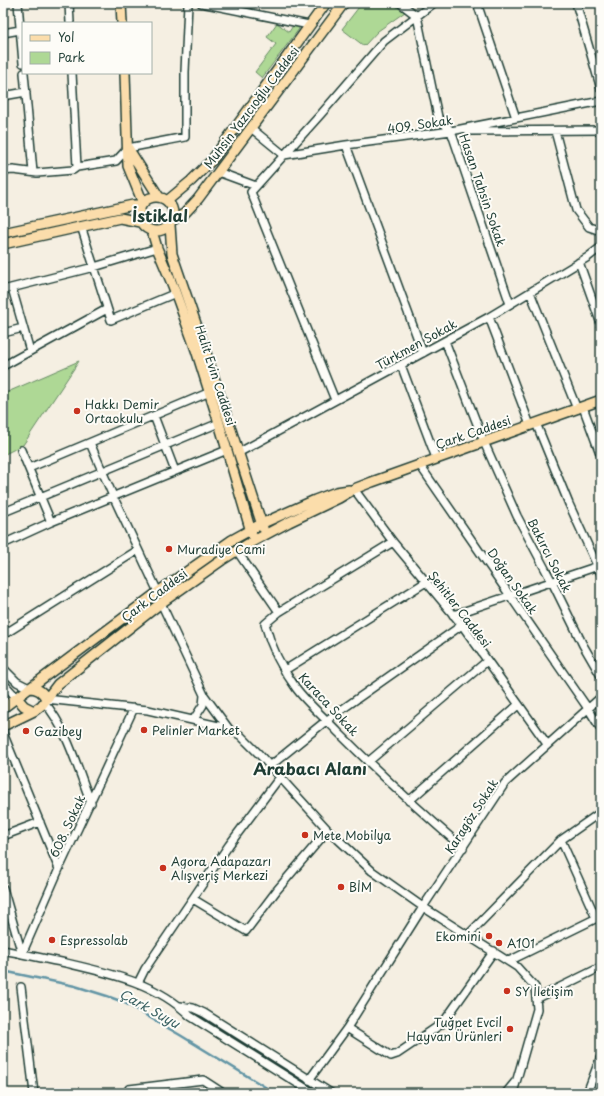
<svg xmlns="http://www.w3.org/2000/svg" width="604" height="1096" viewBox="0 0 604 1096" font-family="'Playpen Sans',sans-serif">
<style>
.green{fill:#aed895;stroke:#668a64}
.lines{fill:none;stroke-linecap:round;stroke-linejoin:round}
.stream{stroke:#6295a5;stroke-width:2.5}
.minor-casing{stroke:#1f3d34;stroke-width:10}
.major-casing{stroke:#1f3d34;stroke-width:12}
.minor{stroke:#fdfcf7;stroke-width:7}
.major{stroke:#fbddab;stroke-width:9}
.poi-dot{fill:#c8321e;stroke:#fdfcf7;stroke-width:1.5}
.labels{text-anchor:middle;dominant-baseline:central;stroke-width:4;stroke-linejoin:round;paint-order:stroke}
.street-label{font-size:12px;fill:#1f3d34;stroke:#fdfcf7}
.poi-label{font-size:12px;fill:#1f3d34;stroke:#fdfcf7;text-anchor:start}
.water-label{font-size:13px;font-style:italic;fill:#3b6263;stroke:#fdfcf7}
.district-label{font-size:16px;font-weight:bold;fill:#1f3d34;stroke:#fdfcf7}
</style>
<rect width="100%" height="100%" fill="#f5efe2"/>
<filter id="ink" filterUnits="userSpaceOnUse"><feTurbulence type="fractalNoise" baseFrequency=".025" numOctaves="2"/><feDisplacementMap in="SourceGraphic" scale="8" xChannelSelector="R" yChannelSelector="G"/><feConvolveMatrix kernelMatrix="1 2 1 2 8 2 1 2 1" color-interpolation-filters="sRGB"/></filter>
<g filter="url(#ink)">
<path class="green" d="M362 3H393L405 12 378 31 364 46 342 29Z
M277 23 289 32 294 24 298 26 299 29 262 78 255 72 276 44 267 37Z
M79 361 23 445 3 455V394Z"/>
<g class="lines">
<path class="stream" d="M3 971 75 986 107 996 123 1002 180 1035 275 1093"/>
<g class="minor-casing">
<path id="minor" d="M18 3 23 63
M69 3 70 23
M201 3 309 25
M400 3 417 16 438 117 451 131 510 304
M477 3 516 118
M576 3 601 89
M3 33 20 30
M24 73 33 172
M72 73 77 167
M3 96 26 92
M251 128 284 155 346 145 451 131 601 101
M468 131 601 130
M555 131 576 210 589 227 601 231
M346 145 423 353
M3 171 13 170 37 173 73 170 77 167 116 161 128 148 185 137V72L188 3
M218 172 256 186
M81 226 111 320 176 293
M579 262 601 324
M12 288 30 351
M3 290 94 267 157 248
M530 292 577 409
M489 317 530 425
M3 333 23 328
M445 341 484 442 517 516 552 582 583 645 601 676
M401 365 436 458
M3 366 107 309
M335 400 251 192 321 114 384 41 434 3
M583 407 601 456
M154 416 175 471
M536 423 569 504 601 574
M90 443 113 496 158 592
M21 450 51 522
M238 453 489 317 588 257 601 247
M419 464 589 710 601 729
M29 468 210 392
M354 489 393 542 462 625 547 744
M4 512 219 423
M3 544 51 522 227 450
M237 551 279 612 265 624C271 647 282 669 296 688 306 702 325 718 338 732 378 772 420 811 463 848
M161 603 204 695 229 729
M279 612 393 542
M453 615 601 565
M3 635 138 550
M3 668 17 682 29 688
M285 670 426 582
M3 683 17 698
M46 699 148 710 223 727 240 735 259 754 328 830 372 871 423 907 517 967 535 987 537 1009 513 1093
M44 702C67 728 78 770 91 803
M194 719 203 705 204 695
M3 733 59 869
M368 762 487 661
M270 766 327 720 462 625
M409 801 518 705
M3 836 40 822
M561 840 596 918
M3 888 22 954
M193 899 246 931 277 890 328 830
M468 935 561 840 601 812
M3 950C24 954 45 959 66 963 109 973 157 983 190 1016L313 1093
M22 954 59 869 134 708
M509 961 601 916
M138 983 145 969 229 845 280 777
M21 987 34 1093
M536 999 601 967
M180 1006 193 1008 204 1013 331 1093
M347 1028 391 1056 397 1054 443 1023 494 951
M309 1080 347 1028 423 907 505 783 601 697
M129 1093V1089L203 1080 223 1093
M506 1093 515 1082
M587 1093 601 1056"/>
</g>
<g class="major-casing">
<path id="major" d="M121 3 122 23
M125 73 128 166 143 203
M128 148 159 197
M139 214a17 17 0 1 1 34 0a17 17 0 1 1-34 0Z
M167 201 191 181 212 160 326 3
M173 220 184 214 198 199 344 3
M170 225 172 254 204 347 263 528
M152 231 157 248 173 286 196 350 219 423 252 535
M3 233 133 205H141
M3 244 120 218 140 222
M29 688C37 688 43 691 46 699
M17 698 24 706 34 711
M3 708 158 592 232 540 261 524 315 500 336 492 349 490
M3 726 34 711 42 705 58 684 161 603 222 560 246 545 289 522 339 498 354 489 372 482 601 400"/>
</g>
<use href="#minor" class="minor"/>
<use href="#major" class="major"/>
</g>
</g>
<g class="poi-dot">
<circle cx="77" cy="411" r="4"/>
<circle cx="169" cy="549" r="4"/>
<circle cx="144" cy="730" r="4"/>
<circle cx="26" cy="731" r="4"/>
<circle cx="305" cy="835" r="4"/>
<circle cx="163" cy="868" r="4"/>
<circle cx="341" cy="887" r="4"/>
<circle cx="489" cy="936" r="4"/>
<circle cx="52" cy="940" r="4"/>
<circle cx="499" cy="943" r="4"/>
<circle cx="507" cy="991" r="4"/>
<circle cx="510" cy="1029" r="4"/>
</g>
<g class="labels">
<g class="street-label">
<text transform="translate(251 107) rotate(-53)">Muhsin Yazıcıoğlu Caddesi</text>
<text transform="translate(420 124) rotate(-8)">409. Sokak</text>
<text transform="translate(483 190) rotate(71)">Hasan Tahsin Sokak</text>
<text transform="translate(416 344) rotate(-29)">Türkmen Sokak</text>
<text transform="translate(216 375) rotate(72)">Halit Evin Caddesi</text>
<text transform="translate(473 432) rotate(-19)">Çark Caddesi</text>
<text transform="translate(550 555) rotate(63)">Bakırcı Sokak</text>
<text transform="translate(513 581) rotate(55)">Doğan Sokak</text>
<text transform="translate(154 595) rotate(-37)">Çark Caddesi</text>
<text transform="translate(460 609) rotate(52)">Şehitler Caddesi</text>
<text transform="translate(329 704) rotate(47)">Karaca Sokak</text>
<text transform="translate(471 816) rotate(-57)">Karagöz Sokak</text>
<text transform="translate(67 826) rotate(-65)">608. Sokak</text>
</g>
<g class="poi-label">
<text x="85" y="404">Hakkı Demir<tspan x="85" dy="14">Ortaokulu</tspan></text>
<text x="177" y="549">Muradiye Cami</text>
<text x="152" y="730">Pelinler Market</text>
<text x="34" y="731">Gazibey</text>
<text x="313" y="835">Mete Mobilya</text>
<text x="171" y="861">Agora Adapazarı<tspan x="171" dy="14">Alışveriş Merkezi</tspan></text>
<text x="349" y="887">BİM</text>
<text x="481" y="936" text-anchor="end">Ekomini</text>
<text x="60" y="940">Espressolab</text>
<text x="507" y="943">A101</text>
<text x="515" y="991">SY İletişim</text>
<text x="502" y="1022" text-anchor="end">Tuğpet Evcil<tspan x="502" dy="14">Hayvan Ürünleri</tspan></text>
</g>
<g class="water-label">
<text transform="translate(150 1008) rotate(29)">Çark Suyu</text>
</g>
<g class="district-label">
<text x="160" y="215">İstiklal</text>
<text x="310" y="768">Arabacı Alanı</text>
</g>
</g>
<rect width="604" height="1096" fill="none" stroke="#fdfcf7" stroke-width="16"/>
<rect x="8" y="8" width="588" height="1080" fill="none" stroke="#1f3d34" stroke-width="1.5" filter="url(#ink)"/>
<rect x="22" y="22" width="130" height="52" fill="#fdfcf7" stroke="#a4b0a9"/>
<rect x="30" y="35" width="20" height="6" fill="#fbddab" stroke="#a4b0a9"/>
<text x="58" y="42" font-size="12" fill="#1f3d34">Yol</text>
<rect x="30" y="52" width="20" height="12" fill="#aed895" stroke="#a4b0a9"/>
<text x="58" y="62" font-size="12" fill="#1f3d34">Park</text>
</svg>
